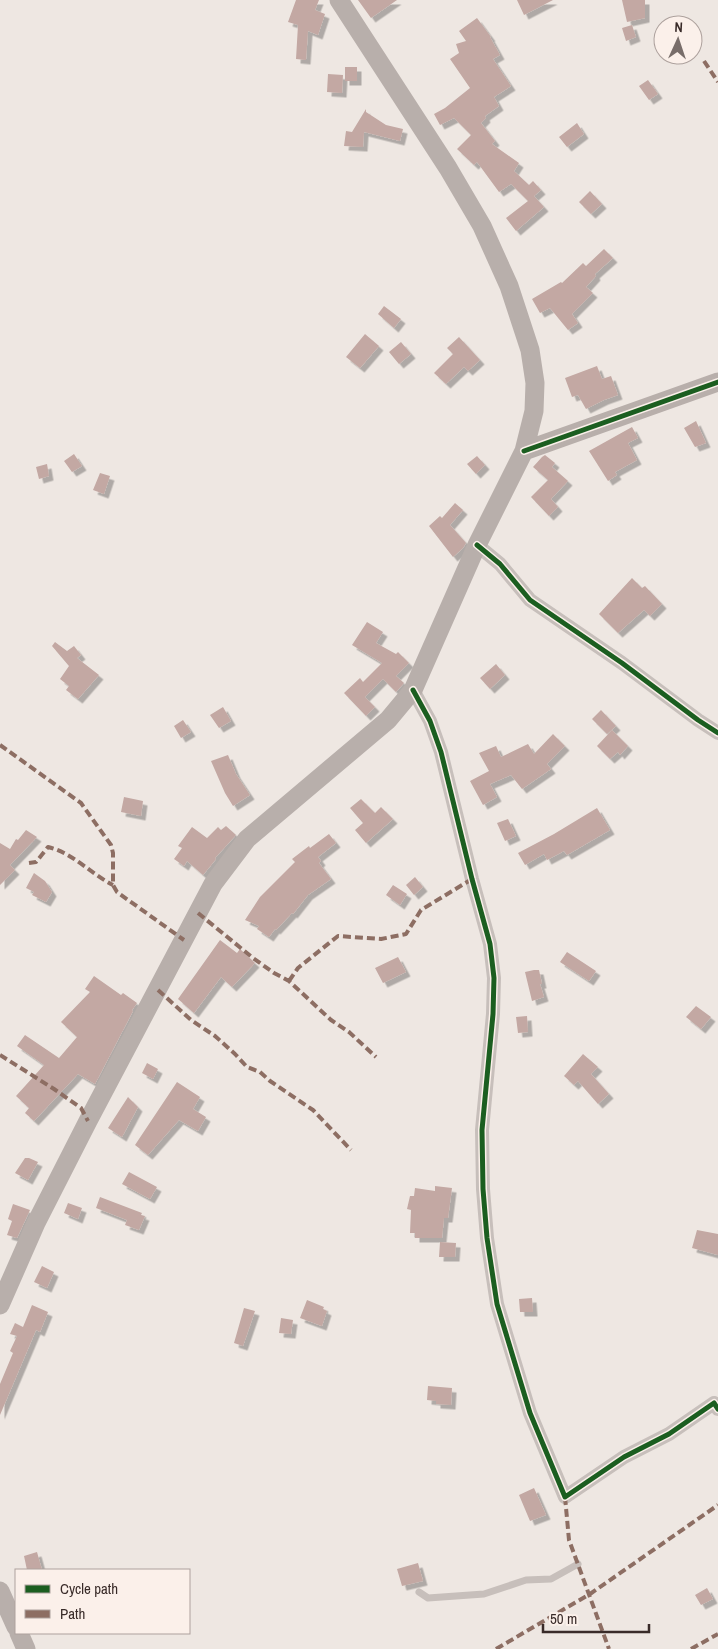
<svg xmlns="http://www.w3.org/2000/svg" width="718" height="1649" viewBox="0 0 718 1649" font-family="'Archivo Narrow',sans-serif">
<style>
.building{fill:#c3a8a3;filter:url(#shadow)}
.lines{fill:none;stroke-linecap:round;stroke-linejoin:round}
.lane{stroke:#c7bfbb;stroke-width:7}
.street{stroke:#c7bfbb;stroke-width:14}
.secondary{stroke:#b8afab;stroke-width:19}
.quiet{stroke:#8d6e63;stroke-width:4;stroke-dasharray:8 4;stroke-linecap:butt}
.cycleway-casing{stroke:#fbf0ea;stroke-width:8}
.cycleway{stroke:#1b5e20;stroke-width:5}
</style>
<defs>
<filter id="shadow"><feDropShadow dx="4.5" dy="4.5" stdDeviation="0" flood-color="#0004"/></filter>
</defs>
<rect width="100%" height="100%" fill="#eee7e2"/>
<path class="building" d="M296 0H319L315 10 325 14 318 35 308 31 306 60 296 59 298 25 288 22Z
M358 0H397L371 18Z
M517 0H553L524 15Z
M622 0H645V18L627 22Z
M477 18 491 37H490L500 55 493 59 511 86 494 97 499 106 485 116 486 118 481 123 495 141 492 144 519 163 514 171 529 185 533 181 541 190 534 196 544 207 516 231 506 218 528 201 511 184 499 192 477 162 474 165 457 149 471 135 454 118 440 125 434 114 445 108 470 88 450 59 459 53 456 44 466 41 459 31Z
M632 25 636 37 626 41 622 28Z
M345 67H357V81H345Z
M328 74 343 75 342 93 327 92Z
M648 80 658 94 649 100 639 86Z
M366 109V112L386 125 403 129 400 141 364 132 363 147 344 146 346 131 352 132Z
M577 123 584 134 567 147 559 137Z
M590 191 602 204 591 214 579 202Z
M604 249 613 258 595 274 596 276 586 287 593 293 572 314 578 323 568 330 550 308 540 313 532 299 561 282 562 283 583 263 586 266Z
M384 306 401 319 394 328 378 314Z
M365 334 379 346 360 368 346 357Z
M459 337 480 360 468 371 464 367 446 384 434 373 453 354 447 348Z
M401 342 411 354 399 364 389 352Z
M597 366 602 379 611 376 618 395 604 400 586 409 578 395 572 397 565 378Z
M696 421 706 443 695 447 684 428Z
M632 427 638 438 628 443 637 460 615 472 617 475 608 481 589 451Z
M74 454 82 466 72 472 64 461Z
M545 455 555 463 552 467 568 481 551 499 558 507 549 516 531 497 548 480 533 467 542 457Z
M477 456 485 465 476 474 467 464Z
M47 464 49 476 39 479 36 467Z
M100 473 110 476 104 494 93 490Z
M455 503 463 510 450 525 466 543 463 548 453 557 429 526 440 516 442 518Z
M632 578 642 588 645 586 662 604 650 616 644 610 618 633 599 614Z
M367 622 383 632 376 643 396 654 398 652 409 663 396 676 404 683 396 692 383 679 365 697 375 707 366 716 344 693 360 678 363 682 382 663 352 645Z
M55 642 67 651 74 646 81 655 77 658 99 675 78 699 66 690 69 686 60 679 69 666 52 646Z
M496 664 505 675 490 689 480 678Z
M223 707 231 721 219 728 210 715Z
M601 710 616 726 607 734 592 719Z
M183 720 191 732 181 738 174 726Z
M612 730 628 746 620 755 618 752 610 759 597 746Z
M553 734 565 746 547 764 551 769 522 789 511 775 490 784 497 797 483 805 470 781 489 771 479 753 496 746 501 757 528 744 534 754Z
M228 755 236 774 250 795 233 806 225 793 211 761Z
M124 797 143 801 141 816 121 812Z
M361 799 375 813 381 807 393 819 366 843 355 830 363 823 350 808Z
M597 808 610 830 567 855 564 851 547 860 544 854 525 865 518 853 554 834Z
M508 819 516 836 505 841 497 823Z
M226 826 236 835 215 858 216 859 203 875 187 861 184 866 174 859 182 848 178 846 192 827 207 838 218 827 221 830Z
M26 830 37 837 10 865 15 870 0 885V843L10 849 16 839 18 840Z
M329 834 336 843 318 857 321 861 319 863 331 879 308 895 293 914 292 913 276 930 275 929 269 937 257 929 259 926 245 920 260 897 295 862 292 859 309 846 310 848Z
M34 873 45 881 52 892 46 902 32 895 34 892 26 888Z
M415 877 423 887 414 895 406 885Z
M393 885 407 894 400 905 386 895Z
M220 940 237 953 240 949 255 963 232 987 221 977 194 1013 178 999Z
M567 952 596 971 589 981 560 962Z
M398 957 406 972 383 983 375 968Z
M534 970H539L542 984H540L544 997 532 1001 525 972Z
M94 976 121 995 123 993 137 1003 132 1010 133 1011 95 1084 78 1074 34 1121 25 1113 29 1108 16 1096 44 1065 17 1046 25 1035 59 1058 77 1037 61 1022 90 992 85 989Z
M696 1006 711 1017 701 1029 686 1017Z
M527 1016 528 1032 518 1033 516 1017Z
M583 1054 598 1067 591 1074 609 1094 598 1104 578 1081 574 1085 564 1076Z
M147 1063 158 1069 153 1079 142 1073Z
M177 1082 200 1097 193 1109 206 1117 198 1131 179 1120 148 1155 135 1145Z
M128 1097 138 1107 122 1137 108 1128Z
M25 1158H29L38 1162 28 1180 15 1173Z
M129 1172 157 1187 150 1199 122 1184Z
M435 1186 452 1188 448 1218H444L442 1238H415V1233H410L411 1210 407 1209 410 1196H414L415 1188 435 1191Z
M100 1197 142 1213 141 1215 145 1216 139 1230 125 1225 127 1220 96 1208Z
M68 1203 82 1208 78 1219 64 1213Z
M13 1204 30 1210 17 1238 7 1235 12 1221 8 1219Z
M697 1230 718 1234V1255L692 1248Z
M440 1242 456 1243 455 1257H439Z
M42 1266 54 1272 47 1288 34 1282Z
M532 1298 533 1312H520L519 1299Z
M307 1300 324 1307 323 1309 327 1311 322 1326 300 1318Z
M32 1305 48 1312 40 1332 36 1330 0 1415V1384L13 1353 10 1351 17 1336 10 1334 15 1323 23 1327Z
M244 1308 255 1311 243 1346 234 1343Z
M281 1318 293 1320 291 1334 279 1333Z
M428 1386 452 1388 451 1405 436 1404V1401L427 1400Z
M534 1488 546 1515 530 1521 519 1495Z
M37 1552 42 1570H27L24 1556Z
M418 1563 423 1581 402 1586 397 1569Z
M707 1588 713 1599 701 1605 695 1595Z"/>
<g class="lines">
<path class="lane" d="M419 1592 428 1598 484 1594 526 1580 551 1579 578 1564"/>
<path class="street" d="M477 545 500 564 530 600 622 663 698 720 718 733
M413 690 430 721 441 752 472 879 490 944 494 978 493 1014 482 1130 483 1189 487 1238 497 1304 530 1413 565 1497 624 1457 669 1434 714 1403 718 1409"/>
<path class="secondary" d="M524 451 718 382
M0 1305 36 1223 88 1121 213 884 247 839 388 720 413 690 477 545 524 451 534 411 535 383 530 350 509 286 482 226 448 168 339 0
M0 1591 16 1627
M19 1633 26 1649"/>
<path class="quiet" d="M704 61 718 82
M0 745 81 803 111 845 113 853V885L117 892 184 940
M29 863 36 862 48 847C73 853 91 874 113 885
M198 913 253 958 274 973 289 981 331 1020 349 1032 376 1057
M289 981 298 968 338 936 381 939 406 934 421 910 472 879
M158 990 191 1020 215 1036 235 1054 247 1067 260 1072 270 1081 313 1110 351 1150
M0 1055 54 1089 81 1108 88 1121
M565 1497 569 1540 609 1649
M496 1649 590 1594 718 1505
M691 1649 718 1634"/>
<g class="cycleway-casing">
<path id="cycleway" d="M524 451 718 382
M477 545 500 564 530 600 622 663 698 720 718 733
M413 690 430 721 441 752 472 879 490 944 494 978 493 1014 482 1130 483 1189 487 1238 497 1304 530 1413 565 1497 624 1457 669 1434 714 1403 718 1409"/>
</g>
<use href="#cycleway" class="cycleway"/>
</g>
<rect x="15" y="1569" width="175" height="65" fill="#fbf0ea" stroke="#ada19d"/>
<rect x="25" y="1585" width="25" height="8" fill="#1b5e20" stroke="#ada19d"/>
<text x="60" y="1594" font-size="15" fill="#392b29">Cycle path</text>
<rect x="25" y="1610" width="25" height="8" fill="#8d6e63" stroke="#ada19d"/>
<text x="60" y="1619" font-size="15" fill="#392b29">Path</text>
<g transform="translate(678 40) rotate(3)"><circle r="24" fill="#fbf0ea" stroke="#ada19d"/>
<path d="M0-4L9 19L0 12L-9 19Z" fill="#786d6a"/>
<text y="-8" font-size="14" font-weight="bold" text-anchor="middle" fill="#392b29">N</text>
</g>
<path d="M543 1624v8h106v-8" fill="none" stroke="#392b29" stroke-width="2.5"/>
<text x="550" y="1624" font-size="15" fill="#392b29" stroke="#fbf0ea" stroke-width="4" paint-order="stroke">50 m</text>
</svg>
